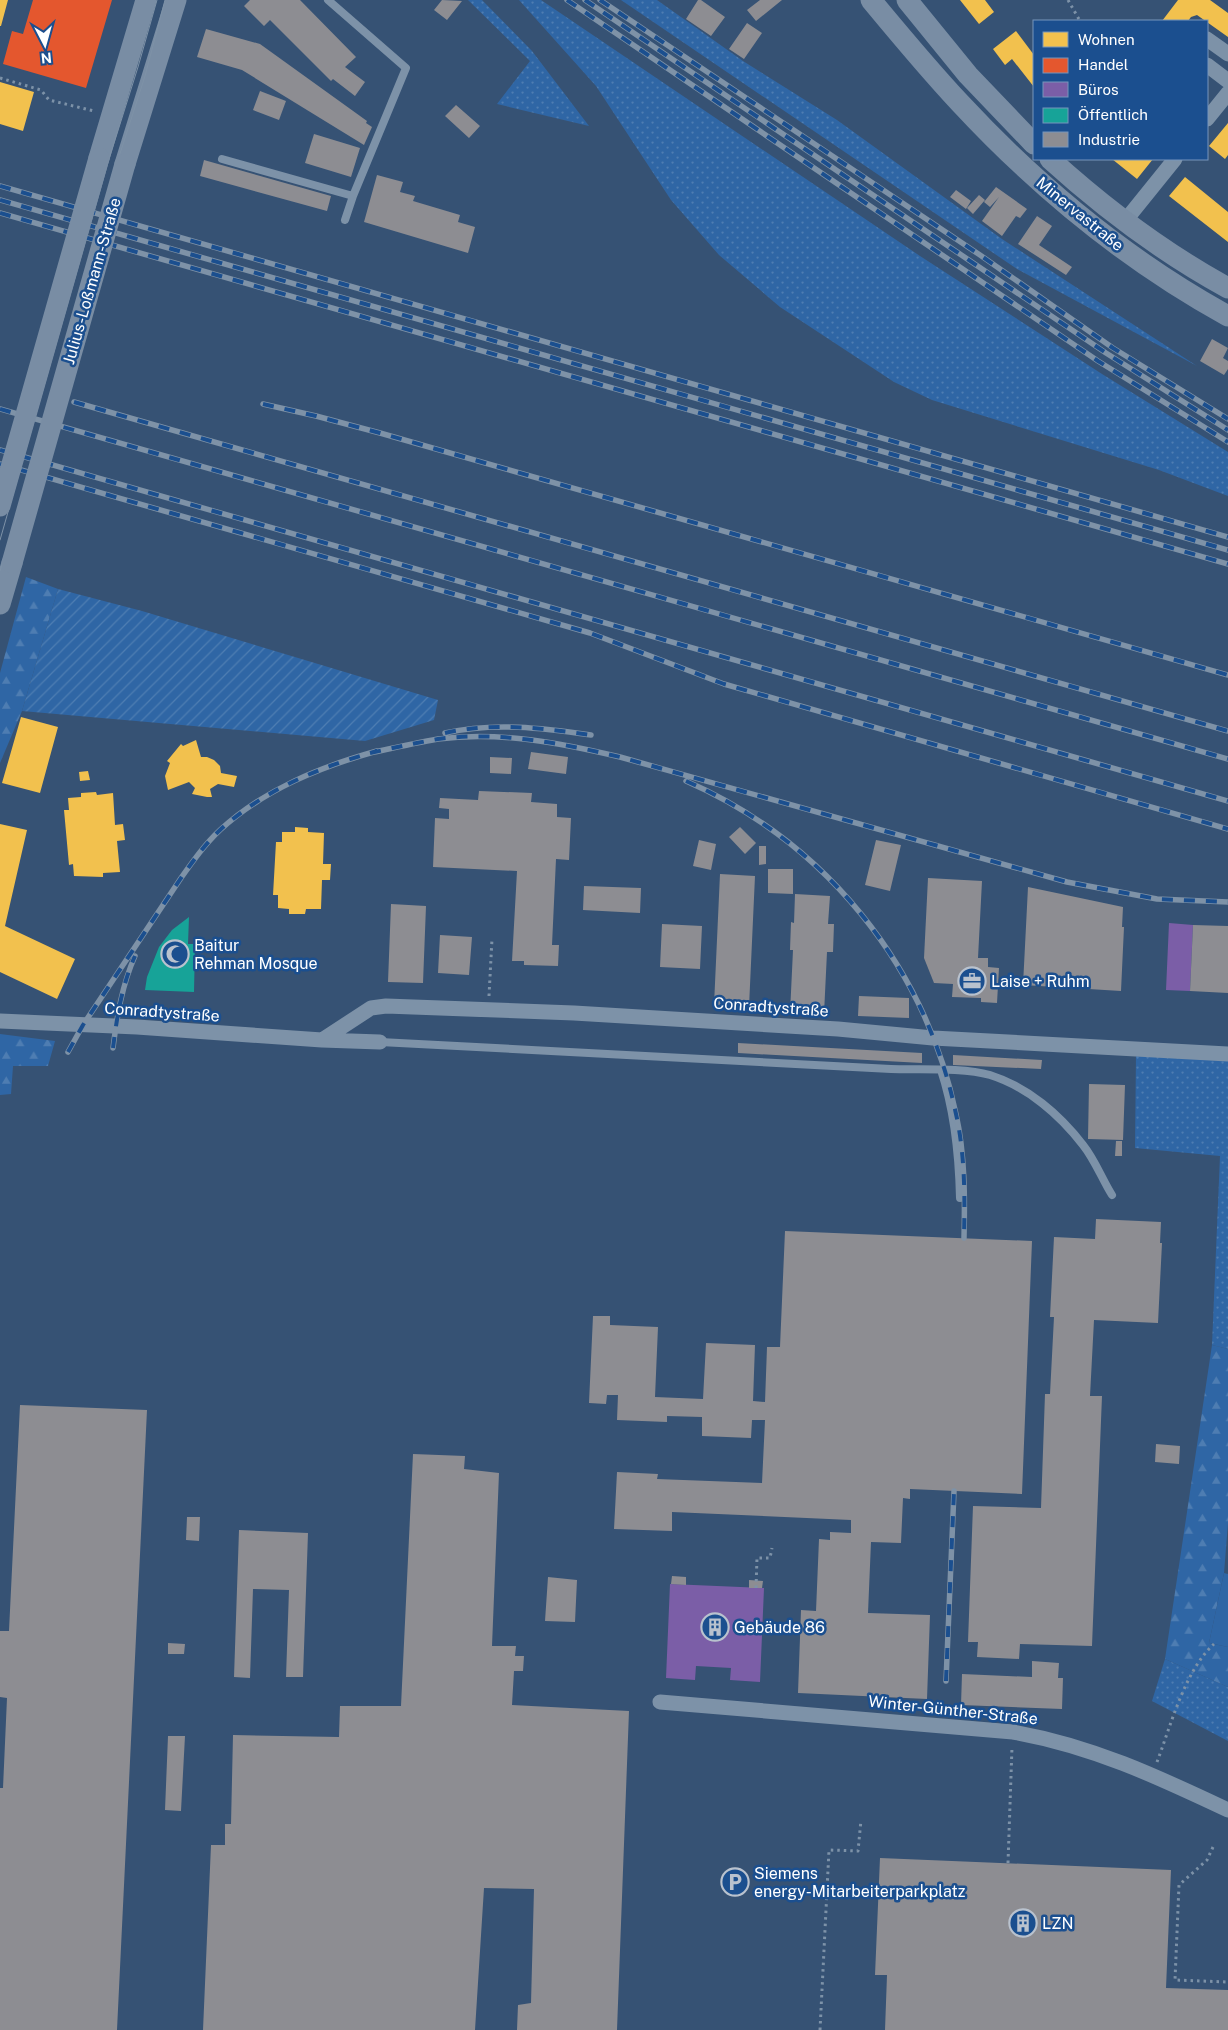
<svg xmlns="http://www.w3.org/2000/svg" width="1228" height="2030" viewBox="0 0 1228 2030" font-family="'Public Sans',sans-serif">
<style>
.grass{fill:url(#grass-dots)}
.forest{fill:url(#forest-firs)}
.garden{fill:url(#garden-furrows)}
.pitch{fill:#2f66a5}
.homes{fill:#f2c14e}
.shops{fill:#e4572e}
.offices{fill:#7b5ea7}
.public{fill:#17a398}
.industry{fill:#8d8d92}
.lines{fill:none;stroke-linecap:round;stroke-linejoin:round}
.path{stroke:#7d92a8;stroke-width:3;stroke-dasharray:2.5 4;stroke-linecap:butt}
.service{stroke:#7d92a8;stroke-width:8}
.minor{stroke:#7d92a8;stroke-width:15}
.secondary{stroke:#798da4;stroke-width:21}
.tram{stroke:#7e92a7;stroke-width:1}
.rail-casing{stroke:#7e92a7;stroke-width:5.5}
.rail{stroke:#1b4f8f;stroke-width:4;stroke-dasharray:11;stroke-linecap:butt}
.secondary-bridge{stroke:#798da4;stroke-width:21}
.labels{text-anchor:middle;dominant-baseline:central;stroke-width:5;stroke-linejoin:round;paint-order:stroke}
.street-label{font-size:16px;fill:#fff;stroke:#1b4f8f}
.poi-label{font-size:16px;fill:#fff;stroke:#1b4f8f;text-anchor:start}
</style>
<defs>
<pattern id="grass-dots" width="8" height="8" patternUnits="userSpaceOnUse" patternTransform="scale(1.25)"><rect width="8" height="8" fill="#2f66a5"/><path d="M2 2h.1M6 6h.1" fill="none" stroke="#4e7db2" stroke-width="1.8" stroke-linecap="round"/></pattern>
<pattern id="forest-firs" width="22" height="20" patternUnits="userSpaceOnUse" patternTransform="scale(1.25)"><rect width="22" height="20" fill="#2f66a5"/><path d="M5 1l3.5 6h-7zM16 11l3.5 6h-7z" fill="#4e7db2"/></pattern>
<pattern id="garden-furrows" width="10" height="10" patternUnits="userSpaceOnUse" patternTransform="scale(1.25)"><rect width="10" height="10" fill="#2f66a5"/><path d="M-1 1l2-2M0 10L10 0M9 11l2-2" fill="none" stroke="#4e7db2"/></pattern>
</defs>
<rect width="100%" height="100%" fill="#365274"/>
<path class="grass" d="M468 0H482L532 51 589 126 497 104 530 61Z
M519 0H541L920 256 1102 374 1228 452V496L1159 470 932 400 894 382 780 307 719 255 671 200 596 86Z
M621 0H657L743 61 837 120 1002 239 1197 366 1017 269Z
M1136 1054 1228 1059V1349L1212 1345 1220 1156 1135 1148Z
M1165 1659 1228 1687V1741L1152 1701Z"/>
<path class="forest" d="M26 577 58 589 22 711 0 763V673Z
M0 1034 55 1041 48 1066H13L11 1094 0 1095Z
M1212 1345 1228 1349V1523L1224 1573 1209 1643 1228 1647V1687L1165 1659Z"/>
<path class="garden" d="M58 589 142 611 438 700 434 720 365 741 22 711Z"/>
<path class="pitch" d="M1224 1573 1228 1574V1647L1209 1643Z"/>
<path class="homes" d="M0 0H8L1 26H0Z
M960 0H985L994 12 979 24Z
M1178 0H1210L1228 13V37L1197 15 1191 17 1188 21H1162Z
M1016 31 1034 55V87L1012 59 1005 65 993 49Z
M0 82 34 92 23 131 0 124Z
M1228 123V155L1225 159 1209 146Z
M1112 159H1153L1137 179Z
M1185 177 1228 212V242L1169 196Z
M21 717 58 727 40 793 2 783Z
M196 740 201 757H207L214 760 220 766 221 773 237 776 234 787 218 784 210 789 212 797H207L192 794 195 788 189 782 168 790 165 776 170 763 167 761 181 744 183 746Z
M88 771 90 780 80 781 79 772Z
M96 792 97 795 113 793 115 825 123 824 125 840 117 841 120 872 103 873V877L74 876 73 864 69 865 64 810H69L68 798 81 797V793Z
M0 824 27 830 5 926 75 959 57 999 0 972Z
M295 827 308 828V832L324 833 323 864H331L330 880H322L321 909H306L305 914H289V909L278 908V895H273L276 842H282V832H295Z"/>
<path class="shops" d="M33 0H112L86 88 3 64 12 31 23 34Z"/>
<path class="offices" d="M1169 923 1193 925 1190 991 1166 990Z
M670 1584 764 1588 760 1682 730 1680 731 1668 696 1666 695 1680 666 1678Z"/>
<path class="public" d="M189 917 188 944H195L194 992 145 990 147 977 159 947 172 930Z"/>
<path class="industry" d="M250 0H300L356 57 345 67 365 82 355 96 333 79 331 81 270 20 264 26 244 6Z
M442 0 462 1 447 20 434 10Z
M698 0H701L725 17 711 36 686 19Z
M760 0H782L756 21 747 10Z
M747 23 762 33 744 59 729 49Z
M206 29 260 44 367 121 366 123 372 127 364 145 242 70 197 57Z
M260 91 286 101 279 120 253 110Z
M456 105 480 126 469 138 445 116Z
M314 134 360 148 351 177 305 163Z
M204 160 331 196 327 211 200 176Z
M377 175 403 182 400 192 415 196 413 201 460 215 458 222 475 227 468 253 364 222Z
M996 187 1027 209 1020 218 1016 216 1002 236 982 221 999 197 990 207 984 202Z
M956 190 971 201 966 209 950 197Z
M979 195 985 200 973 214 967 208Z
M1037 216 1052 226 1039 245 1072 267 1066 275 1018 244Z
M1212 339 1228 348 1223 358 1228 361V369L1224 375 1200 361Z
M531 752 568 757 566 774 528 769Z
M490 757 512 758 511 774 490 773Z
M479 791 532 793 531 802 557 804V817L571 818 569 860 556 859 552 945H559L558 966 524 965V961H512L517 871 433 867 435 818 449 819V809L439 808 440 798 478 800Z
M740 827 756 843 745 854 729 837Z
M699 840 716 844 711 870 693 866Z
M876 840 901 845 890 891 865 885Z
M759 846H766V864L759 865Z
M768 869H793V894L768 893Z
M720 874 755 876 749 1007 714 1005Z
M928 878 982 881 978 958H988V967L999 968 997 1003 981 1002V998L952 997 953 984 934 983 924 958Z
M584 886 641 888 640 913 583 910Z
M1028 887 1123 907 1122 927H1124L1121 991 1023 985Z
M795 894 830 896 828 924H834L833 952H827L824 1014 790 1013 793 950H790L791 922 794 923Z
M391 904 426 906 423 983 388 982Z
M662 924 702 926 700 969 660 967Z
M1193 925 1228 926V993L1190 991Z
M440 935 472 937 469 975 438 973Z
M859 996 909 998V1018L858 1016Z
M738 1043 922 1053V1063L738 1053Z
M953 1055 1042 1060 1041 1069 953 1065Z
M1089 1084 1125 1085 1123 1140 1088 1139Z
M1116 1141H1122V1156H1115Z
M1096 1219 1161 1222 1160 1243H1162L1158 1323 1094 1320 1090 1396H1102L1092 1646 1020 1644 1019 1659 977 1657 978 1642H968L973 1506 1041 1508 1045 1394H1050L1054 1317H1050L1054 1237 1095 1239Z
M785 1231 1032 1241 1022 1494 910 1489V1499L903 1498 901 1543 871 1542 868 1613 930 1615 927 1699 798 1693 801 1610 816 1611 819 1539 830 1540V1532L851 1533V1520L672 1512V1531L614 1529 617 1472 658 1474 657 1479 762 1483 765 1420H752L751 1438 702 1436V1417L667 1416V1422L617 1420 618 1395H607L606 1404 589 1403 593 1316H610V1325L658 1327 655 1397 703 1399 706 1343 755 1345 753 1401 765 1402 767 1347H780Z
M20 1405 147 1410 117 2030H0V1788H3L7 1698 0 1697V1631H9Z
M1156 1444 1180 1446 1179 1464 1155 1462Z
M413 1454 465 1456 464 1469 499 1473 492 1646H516L515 1656H524L523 1671H514L512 1705 629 1711 617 2030H517L518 2005 531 2003 534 1889 484 1888 475 2030H203L211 1845H225V1824H231L233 1735 339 1737 340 1706H401Z
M187 1517H200L199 1541 186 1540Z
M239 1530 308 1533 303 1677H286L289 1590 253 1589 250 1678 234 1677Z
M672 1576 686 1577V1585L671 1584Z
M548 1577 577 1580 575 1622 545 1621Z
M749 1580 763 1581 762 1588H749Z
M168 1643 185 1644 184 1654H168Z
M1032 1661 1059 1663 1058 1678H1063L1062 1709 961 1705 962 1674 1032 1677Z
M168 1736H185L181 1811 165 1810Z
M880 1858 1171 1870 1166 1988 1228 1990V2030H885L887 1975H875Z"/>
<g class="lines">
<path class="path" d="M1068 0 1080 21
M0 78 41 90 49 100 94 111
M489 996 492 939
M756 1588 757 1558H770L772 1548
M1157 1762C1171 1725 1185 1670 1214 1644
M1213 1847 1207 1860 1179 1885 1175 1980 1228 1982
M1008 1863 1012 1747
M820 2030 829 1850 858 1851 861 1820"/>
<path class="service" d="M222 159 353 196 406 68 328 0
M345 220 353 196
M380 1042 891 1069C919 1070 963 1067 990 1075 1028 1087 1060 1115 1083 1145 1095 1160 1102 1179 1112 1195
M941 1070C955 1112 959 1154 960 1198"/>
<path class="minor" d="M1207 39 1228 54
M1207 65 1228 81
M1207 119 1228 93
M1125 221 1175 159
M0 1021 137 1027 322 1040 380 1042
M322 1040 371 1008 386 1006 574 1013 838 1029 933 1038 1228 1054
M660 1702 1013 1732C1092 1746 1156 1776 1228 1810"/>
<path class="secondary" d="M871 0C900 35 929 70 960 103 1038 187 1128 261 1228 316
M907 0 968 75 1034 144
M99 158 146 0
M1050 159C1104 208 1164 253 1228 288
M125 164 176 0
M0 604 12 563"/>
<path class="tram" d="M0 540 109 159 138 67 157 0
M0 571 117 163 145 76 165 0"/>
<g class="rail-casing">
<path id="rail" d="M567 0 1098 361 1228 442
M585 0 1106 353 1228 430
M600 0 980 255 1113 348 1228 419
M0 186 1228 537
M0 200 1228 550
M0 213 1228 564
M74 402 1228 731
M263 404 316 416 380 433 1228 675
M0 409 1228 759
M0 450 1228 801
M0 464 590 633 724 684 1228 829
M445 733C494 722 543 728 591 735
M370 753C393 748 415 743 438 739 499 731 561 743 620 757L1067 882 1157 899 1228 902
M686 781C825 842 925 965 956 1114 965 1154 965 1197 964 1238
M113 1048C117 1016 122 985 135 956
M68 1052 83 1025 181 878C193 861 205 844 220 830 265 789 320 767 377 751
M946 1681 954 1491"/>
</g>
<use href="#rail" class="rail"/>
<path class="secondary-bridge" d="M0 506 99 158
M12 563 125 164"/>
</g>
<defs>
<g id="mosque-ring" transform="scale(1.4375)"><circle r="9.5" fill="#1b4f8f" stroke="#b9c2ce" stroke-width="1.5"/><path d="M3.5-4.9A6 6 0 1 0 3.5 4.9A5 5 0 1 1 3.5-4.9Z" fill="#b9c2ce"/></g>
<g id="office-ring" transform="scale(1.4375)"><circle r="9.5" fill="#1b4f8f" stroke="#b9c2ce" stroke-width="1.5"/><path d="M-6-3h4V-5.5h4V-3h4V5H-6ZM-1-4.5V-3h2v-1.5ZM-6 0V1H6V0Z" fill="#b9c2ce"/></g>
<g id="building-ring" transform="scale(1.4375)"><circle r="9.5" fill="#1b4f8f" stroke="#b9c2ce" stroke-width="1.5"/><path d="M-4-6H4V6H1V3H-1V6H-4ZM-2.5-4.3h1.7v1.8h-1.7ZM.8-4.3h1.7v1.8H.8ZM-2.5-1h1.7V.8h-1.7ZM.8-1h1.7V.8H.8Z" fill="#b9c2ce"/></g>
<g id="parking-ring" transform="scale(1.4375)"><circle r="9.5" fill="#1b4f8f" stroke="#b9c2ce" stroke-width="1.5"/><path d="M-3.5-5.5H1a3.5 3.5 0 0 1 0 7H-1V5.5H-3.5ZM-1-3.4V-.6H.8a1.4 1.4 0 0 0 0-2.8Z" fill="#b9c2ce"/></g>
</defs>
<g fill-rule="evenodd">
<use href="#mosque-ring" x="175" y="954"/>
<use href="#office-ring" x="972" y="981"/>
<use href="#building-ring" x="715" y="1627"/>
<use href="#parking-ring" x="735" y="1882"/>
<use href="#building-ring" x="1023" y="1923"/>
</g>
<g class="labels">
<g class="street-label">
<text transform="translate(1080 214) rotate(39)">Minervastraße</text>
<text transform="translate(92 281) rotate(-74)">Julius-Loßmann-Straße</text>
<text transform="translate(771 1007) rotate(4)">Conradtystraße</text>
<text transform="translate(162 1012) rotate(4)">Conradtystraße</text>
<text transform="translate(953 1710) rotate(6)">Winter-Günther-Straße</text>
</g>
<g class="poi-label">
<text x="194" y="945">Baitur<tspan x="194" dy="18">Rehman Mosque</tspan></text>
<text x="991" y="981">Laise + Ruhm</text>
<text x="734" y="1627">Gebäude 86</text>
<text x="754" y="1873">Siemens<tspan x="754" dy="18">energy-Mitarbeiterparkplatz</tspan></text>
<text x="1042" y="1923">LZN</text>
</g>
</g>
<rect x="1033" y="20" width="175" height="140" fill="#1b4f8f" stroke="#7695bc"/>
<rect x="1043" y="32" width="25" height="15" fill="#f2c14e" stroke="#7695bc"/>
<text x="1078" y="45" font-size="15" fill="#ffffff">Wohnen</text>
<rect x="1043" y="58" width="25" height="15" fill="#e4572e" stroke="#7695bc"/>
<text x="1078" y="70" font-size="15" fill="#ffffff">Handel</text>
<rect x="1043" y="82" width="25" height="15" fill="#7b5ea7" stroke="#7695bc"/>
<text x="1078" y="95" font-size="15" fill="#ffffff">Büros</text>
<rect x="1043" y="108" width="25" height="15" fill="#17a398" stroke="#7695bc"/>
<text x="1078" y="120" font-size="15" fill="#ffffff">Öffentlich</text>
<rect x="1043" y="132" width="25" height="15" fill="#8d8d92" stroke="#7695bc"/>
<text x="1078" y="145" font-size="15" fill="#ffffff">Industrie</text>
<g transform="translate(45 45) rotate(174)" stroke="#1b4f8f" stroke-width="4" paint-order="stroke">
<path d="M0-4L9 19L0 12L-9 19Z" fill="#ffffff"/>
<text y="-8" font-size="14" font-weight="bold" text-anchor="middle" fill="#ffffff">N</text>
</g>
</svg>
